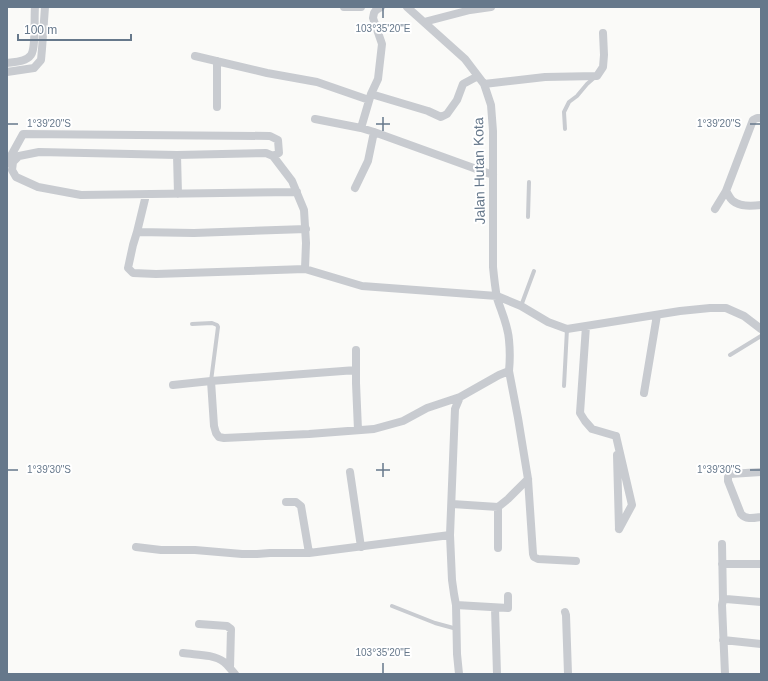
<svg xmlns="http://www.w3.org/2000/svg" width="768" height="681" viewBox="0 0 768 681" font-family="Helvetica,sans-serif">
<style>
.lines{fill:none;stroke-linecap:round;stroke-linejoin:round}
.service{stroke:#c8cbd0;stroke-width:4}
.minor{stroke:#c8cbd0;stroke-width:8}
.ticks{fill:none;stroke:#66788b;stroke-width:1.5}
.labels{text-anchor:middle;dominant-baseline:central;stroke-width:4;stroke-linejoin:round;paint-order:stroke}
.street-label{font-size:14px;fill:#66788b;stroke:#fff}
.ticks-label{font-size:10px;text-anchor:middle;fill:#66788b;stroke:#fff;stroke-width:4;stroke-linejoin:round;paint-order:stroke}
</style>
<rect width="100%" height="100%" fill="#fafaf8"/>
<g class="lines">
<path class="service" d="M565 129 564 112 569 102 577 96 587 84 595 77
M528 217 529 182
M521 306 534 271
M192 324 212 323 217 325 218 327 211 381
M730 355 761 336
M564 386 567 329
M392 606 435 623 457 629"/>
<path class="minor" d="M344 7H361
M407 7 465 59 484 84 491 105 493 131V267C494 277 495 287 497 298 501 311 508 325 509 340 510 350 510 361 509 371L499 375 460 397 455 409 450 535 452 580 454 594 456 605 457 654 459 674
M424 22 470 10 491 7
M195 56 267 73 317 82 369 100
M7 63C14 62 26 62 31 55 36 48 34 17 35 7
M7 72 34 68 41 60 42 49 45 7
M484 84 545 77 597 76 603 67 604 55 603 33
M371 94 428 111 441 117 447 114 457 100 463 84 478 76
M217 107V61
M315 119 361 128 374 132 493 175
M361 128 371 94 378 79 382 44 373 18 374 13 376 10 381 7
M177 155 178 194
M7 163 23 134 270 136 278 140 279 153 273 156
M355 188 368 161 374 132
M726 191C728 194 730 199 733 201 740 207 752 206 761 205
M297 192 81 195 38 187 16 177 12 170 13 162 19 156 39 152 177 155 266 153 273 156 292 181 304 210 306 243 305 269 362 286 497 296 521 306 548 322 567 329 680 311 710 308H726L744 316 761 329
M146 195 137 232 194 233 306 229
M715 209 726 191 753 120 757 118H761
M137 232 133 245 128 268 133 273 156 274 305 269
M586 326 580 413 585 421 592 429 616 436
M356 350V383L358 430
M509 371 518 418 528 479 533 554 534 557 538 559 576 561
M211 381 214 426 216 433 219 437 224 438 309 434 374 429 403 421 427 408 460 397
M173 385 211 381 356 370
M644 393 657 315
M616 436 632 505 619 529
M617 455 619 529
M350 472 361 547
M761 472 730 474 728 477V481L741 514C746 520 754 518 761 517
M286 502H296L301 506 309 553
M452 504 498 507 508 499 528 479
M498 507V548
M722 544 723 600
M136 547 161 550H195L242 554H257L270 553H309L450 535
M722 564H761
M456 605 508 608V596
M495 608 497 674
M565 612 566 615 568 674
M199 624 227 626 231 629 230 668
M723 640 761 644
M183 653C196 655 213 654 224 662 228 665 231 670 235 674
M725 674 722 605 723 600 726 599 761 602"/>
</g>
<path class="ticks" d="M383 8V18M383 117V131M8 124H18M376 124H390M750 124H760M383 463V477M8 470H18M376 470H390M750 470H760M383 663V673"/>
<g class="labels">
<g class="street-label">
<text transform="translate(479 171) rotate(-91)">Jalan Hutan Kota</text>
</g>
</g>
<g class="ticks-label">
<text x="383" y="32">103°35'20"E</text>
<text x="49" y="127">1°39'20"S</text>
<text x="719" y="127">1°39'20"S</text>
<text x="49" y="473">1°39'30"S</text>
<text x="719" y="473">1°39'30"S</text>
<text x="383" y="656">103°35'20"E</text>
</g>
<rect width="768" height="681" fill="none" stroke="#66788b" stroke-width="16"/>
<path d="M18 34v6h113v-6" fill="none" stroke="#66788b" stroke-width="2"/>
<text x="24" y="34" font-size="12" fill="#66788b" stroke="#ffffff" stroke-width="3" paint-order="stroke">100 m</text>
</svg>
